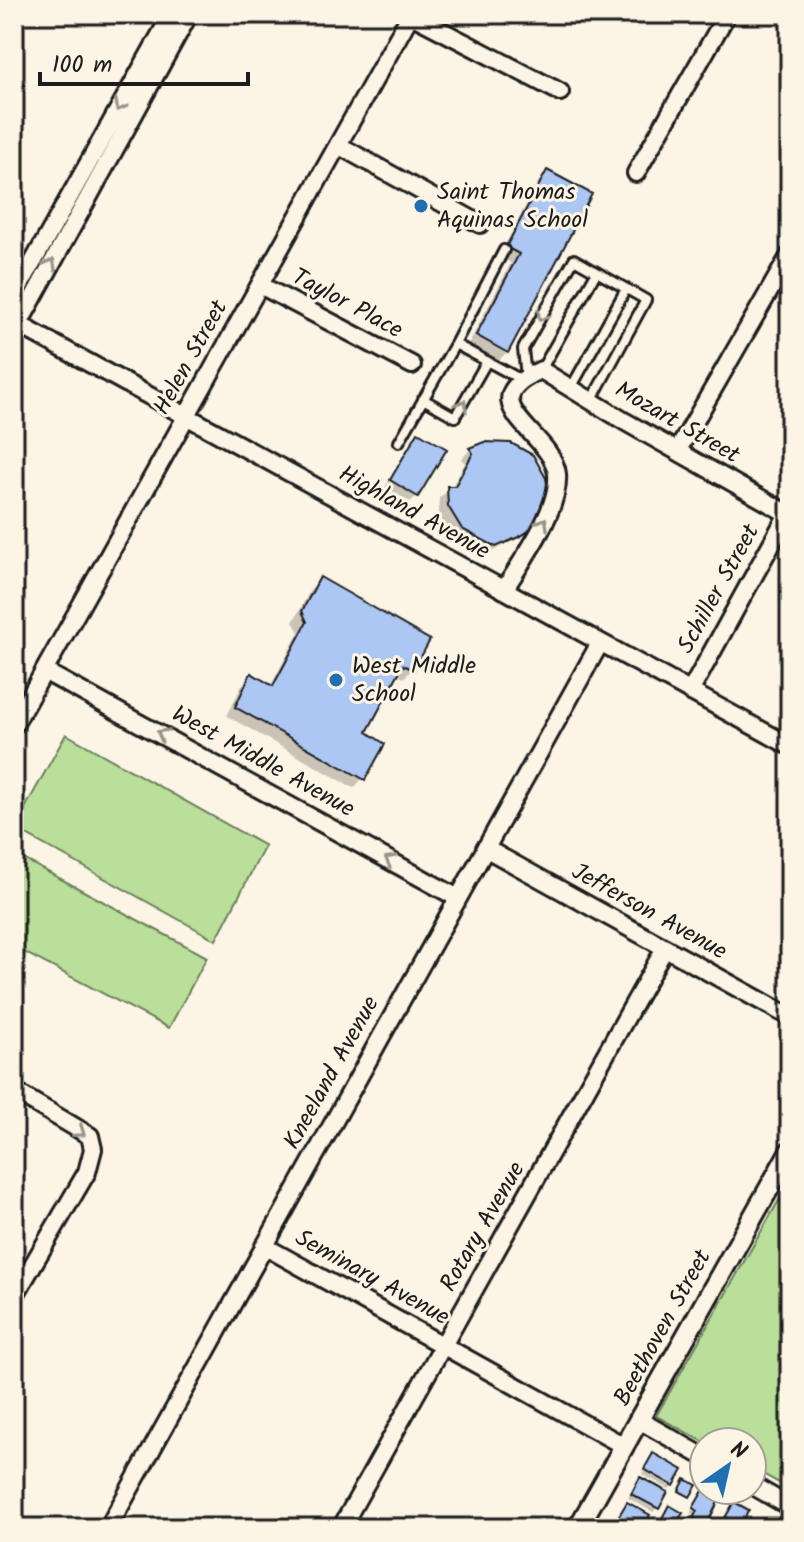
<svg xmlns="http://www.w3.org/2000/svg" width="804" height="1542" viewBox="0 0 804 1542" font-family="Kalam,sans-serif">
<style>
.green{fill:#b9df9a;stroke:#6a7e5b;stroke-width:2}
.shadow{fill:#0003}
.building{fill:#adc7f5;stroke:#1c1c1c;stroke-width:2}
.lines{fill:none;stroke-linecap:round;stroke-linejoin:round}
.service-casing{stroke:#1c1c1c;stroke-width:14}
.minor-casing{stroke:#1c1c1c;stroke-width:22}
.tertiary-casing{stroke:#1c1c1c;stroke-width:24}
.service{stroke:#fcf5e5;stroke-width:8}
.minor{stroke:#fcf5e5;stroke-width:16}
.tertiary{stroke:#fcf5e5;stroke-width:18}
.oneway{stroke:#97938b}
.poi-dot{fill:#1f6fb2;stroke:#fcf5e5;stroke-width:3}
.labels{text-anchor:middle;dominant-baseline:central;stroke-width:6;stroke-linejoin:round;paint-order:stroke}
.poi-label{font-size:24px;fill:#1c1c1c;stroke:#fcf5e5;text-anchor:start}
.street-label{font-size:24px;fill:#1c1c1c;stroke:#fcf5e5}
</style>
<rect width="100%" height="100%" fill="#fcf5e5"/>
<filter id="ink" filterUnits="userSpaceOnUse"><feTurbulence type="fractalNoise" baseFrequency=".0125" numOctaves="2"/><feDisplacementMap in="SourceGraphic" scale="16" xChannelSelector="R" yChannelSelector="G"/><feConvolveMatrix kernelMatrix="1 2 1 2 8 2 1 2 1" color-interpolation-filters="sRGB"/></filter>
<g filter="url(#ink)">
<path class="green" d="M66 734 265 846 216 940 14 828Z
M14 854 207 957 169 1028 14 947Z
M790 1181V1489L752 1468V1442H704L656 1416Z"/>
<path class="shadow" d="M547 173 507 352 498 361 468 345 511 263 499 257 538 182Z
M419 435 417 496 410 502 385 487Z
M485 444 546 503 535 524 525 534 486 555 453 538 439 516V498L451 488 465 463 461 459 470 450Z
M320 580 413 668 404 678 396 674 364 733 363 778 354 788 227 716 242 685 251 676 270 687 299 632 293 622 311 589Z
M650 1459 673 1485 669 1489 642 1474Z
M636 1484 657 1508 653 1512 628 1498Z
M702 1493 704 1524 701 1528 691 1524 689 1528H677L683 1519 690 1523 695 1515 690 1513Z
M623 1509 641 1528H623L615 1523Z
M666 1512 674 1524 670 1528 660 1522Z
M761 1519 774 1527V1528H755Z"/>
<path class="building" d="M547 170 592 194 508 353 476 335 519 254 506 247Z
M418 432 447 449 418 497 390 480Z
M484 442 511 443 533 455 546 478 548 489 537 525 521 536 496 547 462 529 448 506 447 486H455L473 453 469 448Z
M320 577 430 640 414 670 403 665 367 732 385 744 365 780 235 707 251 673 273 686 307 622 302 611Z
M653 1453 683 1470 674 1486 644 1469Z
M640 1477 668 1492 659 1509 631 1494Z
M685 1479 697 1485 690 1497 679 1491Z
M704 1489 712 1490 721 1496 706 1526 693 1518 697 1511 693 1508Z
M627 1502 650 1515 643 1528H633L617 1519Z
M734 1502 749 1510 739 1528H726L727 1526 722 1523Z
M669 1505 683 1513 675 1525 662 1518Z"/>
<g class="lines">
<g class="service-casing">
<path id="service" d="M455 344 520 379
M541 370 596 273
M526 377 523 349 574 259 646 300 591 401
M571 388 626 289
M423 399 455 417 487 361
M399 442 455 344 504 250"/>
</g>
<g class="minor-casing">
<path id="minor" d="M411 15 560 92
M338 145 480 224
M636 173 727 14
M260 285 412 365
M14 296 172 14
M14 322 790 746
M15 331 189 14
M678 450 790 255
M504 590C522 560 560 510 557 474 553 433 465 403 541 370L624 421 790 515
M44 671 458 898
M690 692 790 510
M14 725 411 14
M485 848 790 1017
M14 1091 90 1136 93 1149 87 1172 14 1297
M264 1246 624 1446
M639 1420 704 1457
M752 1485 790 1507
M108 1528 600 643
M341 1528 665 948"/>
</g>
<g class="tertiary-casing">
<path id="tertiary" d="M578 1528 790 1151"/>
</g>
<use href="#service" class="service"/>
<use href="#minor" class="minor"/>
<use href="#tertiary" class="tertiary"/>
</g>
<defs><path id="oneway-chevron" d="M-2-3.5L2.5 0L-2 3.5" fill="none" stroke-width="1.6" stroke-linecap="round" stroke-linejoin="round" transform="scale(2)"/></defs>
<g class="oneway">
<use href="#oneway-chevron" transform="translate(120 106) rotate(119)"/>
<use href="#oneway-chevron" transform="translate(51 264) rotate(-61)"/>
<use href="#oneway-chevron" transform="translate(542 316) rotate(120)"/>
<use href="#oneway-chevron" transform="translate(462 405) rotate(-60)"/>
<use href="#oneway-chevron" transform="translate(543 523) rotate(-60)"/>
<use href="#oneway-chevron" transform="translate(162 734) rotate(-151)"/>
<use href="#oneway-chevron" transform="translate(390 860) rotate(-151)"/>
<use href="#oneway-chevron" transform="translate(80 1132) rotate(35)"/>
</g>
</g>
<g class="poi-dot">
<circle cx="421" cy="206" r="8"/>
<circle cx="336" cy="680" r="8"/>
</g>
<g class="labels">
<g class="poi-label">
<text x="437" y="192">Saint Thomas<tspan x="437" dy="28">Aquinas School</tspan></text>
<text x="352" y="666">West Middle<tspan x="352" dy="28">School</tspan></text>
</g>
<g class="street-label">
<text transform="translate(347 304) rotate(28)">Taylor Place</text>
<text transform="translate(191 358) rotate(-61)">Helen Street</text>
<text transform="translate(677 423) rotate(30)">Mozart Street</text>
<text transform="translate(414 513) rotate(29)">Highland Avenue</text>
<text transform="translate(719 589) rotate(-61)">Schiller Street</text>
<text transform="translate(263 762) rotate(29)">West Middle Avenue</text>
<text transform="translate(649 912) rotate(29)">Jefferson Avenue</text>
<text transform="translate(332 1073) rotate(-61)">Kneeland Avenue</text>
<text transform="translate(483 1227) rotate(-60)">Rotary Avenue</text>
<text transform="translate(372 1278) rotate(29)">Seminary Avenue</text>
<text transform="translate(663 1328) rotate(-61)">Beethoven Street</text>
</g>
</g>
<rect width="804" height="1542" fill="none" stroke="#fcf5e5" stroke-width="48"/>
<rect x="24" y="24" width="756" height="1494" fill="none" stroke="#1c1c1c" stroke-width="3" filter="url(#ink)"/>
<g transform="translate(728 1466) rotate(34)"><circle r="38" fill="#fcf5e5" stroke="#a29e95" stroke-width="2"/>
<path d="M0-6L14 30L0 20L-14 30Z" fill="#1f6fb2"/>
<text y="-12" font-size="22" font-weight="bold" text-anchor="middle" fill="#1c1c1c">N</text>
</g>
<path d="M40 72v12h208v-12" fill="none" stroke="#1c1c1c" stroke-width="4"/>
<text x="52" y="72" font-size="24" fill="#1c1c1c" stroke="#fcf5e5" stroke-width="6" paint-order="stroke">100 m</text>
</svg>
